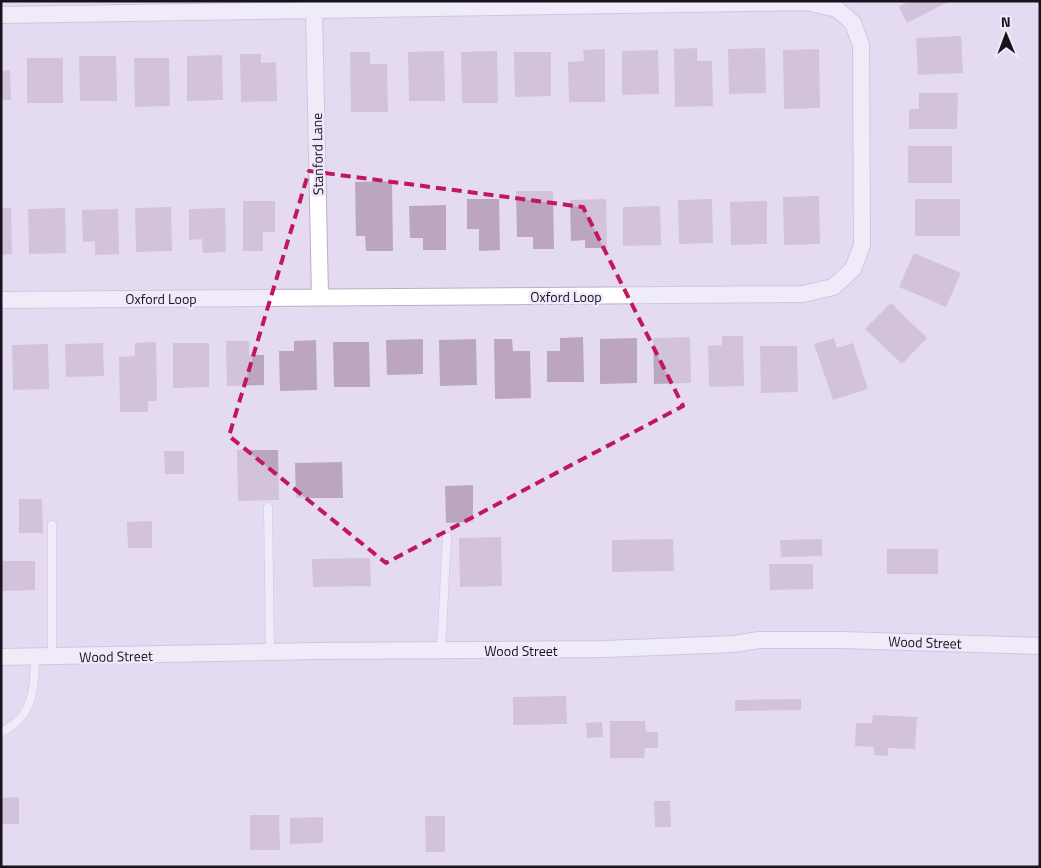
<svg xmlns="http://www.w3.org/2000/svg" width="1041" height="868" viewBox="0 0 1041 868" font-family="'Titillium Web',sans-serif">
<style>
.building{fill:#bca6bf}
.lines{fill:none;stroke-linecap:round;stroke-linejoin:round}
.service-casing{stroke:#b8afc7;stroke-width:9}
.minor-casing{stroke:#b8afc7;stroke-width:18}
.service{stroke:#fff;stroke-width:8}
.minor{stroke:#fff;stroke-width:16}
.marked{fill:none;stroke:#c2185b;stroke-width:4;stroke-dasharray:10 6;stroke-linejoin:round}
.labels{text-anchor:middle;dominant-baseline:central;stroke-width:5;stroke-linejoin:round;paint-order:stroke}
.street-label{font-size:14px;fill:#16131b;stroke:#f0e9fc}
</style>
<rect width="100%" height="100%" fill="#e4dbf3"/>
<path class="building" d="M909 1H950L907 23 899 7Z
M961 36 963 73 918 75 916 38Z
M697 48V61H712L713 106 675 107 674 49Z
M765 48 766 93 729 94 728 49Z
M605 49V102H569L568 62 584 61 583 50Z
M819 49 820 108 784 109 783 50Z
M658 50 659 94 622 95V51Z
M444 51 445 101H409L408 52Z
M497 51 498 103H462L461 52Z
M350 52H370V64H387L388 112H351Z
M514 52H551V96L515 97Z
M240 54H261V63L276 62 277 101 241 102Z
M222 55 223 100 187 101V56Z
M79 56H116L117 101H80Z
M27 58H63V103H27Z
M134 58H169L170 106 135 107Z
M10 70 11 100H1V71Z
M919 93H958L957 129H909V109H919Z
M908 146H952V183H908Z
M392 181 393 251H366L365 236H356L355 182Z
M516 191H553L554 249H533V237H517Z
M819 196 820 244 784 245 783 197Z
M467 199H499L500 250 479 251V229H467Z
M606 199 607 248H585V240L571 241 570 200Z
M712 199 713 243 679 244 678 200Z
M915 199H960V236H915Z
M243 201H275V232H263V251H243Z
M767 201V244L731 245 730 202Z
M446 205V250H423V238H410L409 206Z
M660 206 661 245 623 246V207Z
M171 207 172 251 136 252 135 208Z
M1 208H11L12 254 1 255Z
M65 208 66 253 29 254 28 209Z
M225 208 226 252 203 253 202 239 189 240V209Z
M118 209 119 254 95 255V241L83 242 82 210Z
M914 253 961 273 946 307 899 287Z
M891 303 927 338 902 364 865 329Z
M722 336H743L744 386 709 387 708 346 722 345Z
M583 337 584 382H547V351H560V338Z
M690 337 691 383 654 384 653 338Z
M637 338V383L600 384V339Z
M834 338 837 348 853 343 868 389 833 400 814 344Z
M423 339V374L387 375 386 340Z
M476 339 477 385 440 386 439 340Z
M494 339H512L513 351H530L531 398 495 399Z
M316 340 317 390 280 391 279 351H294V341Z
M226 341H249V355H264V385L227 386Z
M156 342 157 401H148V412H120L119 357 135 356V343Z
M333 342H369L370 387H334Z
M103 343 104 376 66 377 65 344Z
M173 343H209V387L173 388Z
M48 344 49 389 13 390 12 345Z
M760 346H797L798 392 761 393Z
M237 450H278L279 500 238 501Z
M164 451H184V474H165Z
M342 462 343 498H296L295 463Z
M473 485V522L446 523 445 486Z
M19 499H42L43 533H19Z
M152 521V548H128L127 522Z
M501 537 502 586 460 587 459 538Z
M673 539 674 571 612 572V540Z
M822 539V556L781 557 780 540Z
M887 549H938V574H887Z
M370 558 371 586 313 587 312 559Z
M1 561H35V590L1 591Z
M769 564H813V589L770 590Z
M566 696 567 724 513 725V697Z
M801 699V710L735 711V700Z
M873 715 917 717 915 749 888 748V756L874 755V747L855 746 856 723H872Z
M610 721H645L646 732H658V748H645L644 758H610Z
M602 722 603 737 587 738 586 723Z
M19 797V824H1V798Z
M654 801H670L671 827H655Z
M250 815H279L280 850H250Z
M425 816H445V852H426Z
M323 817V843L290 844V818Z"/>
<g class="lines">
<g class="service-casing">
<path id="service" d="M268 507 270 652
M441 650 447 537
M52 657V525
M1 732C34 717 34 689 35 657"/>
</g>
<g class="minor-casing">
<path id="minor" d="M314 10 320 297
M1 15 807 2 837 9 853 23 861 45 862 245 853 269 833 287 803 294 1 300
M1 657 316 651 605 649 734 644 759 640H841L1040 646"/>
</g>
<use href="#service" class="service"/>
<use href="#minor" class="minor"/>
</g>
<path d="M0 0H1041V868H0ZM309 171 583 207 683 406 386 563 229 436Z" fill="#e4dbf3" fill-opacity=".55" fill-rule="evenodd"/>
<path class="marked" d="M309 171 583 207 683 406 386 563 229 436Z"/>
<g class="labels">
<g class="street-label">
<text transform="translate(317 154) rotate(-91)">Stanford Lane</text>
<text x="566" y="296">Oxford Loop</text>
<text x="161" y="298">Oxford Loop</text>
<text transform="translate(925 642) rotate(2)">Wood Street</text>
<text x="521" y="650">Wood Street</text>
<text transform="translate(116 656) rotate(-1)">Wood Street</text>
</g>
</g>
<rect width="1041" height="868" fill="none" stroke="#16131b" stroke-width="5"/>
<g transform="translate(1006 35) rotate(359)" stroke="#f0e9fc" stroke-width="4" paint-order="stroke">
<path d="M0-4L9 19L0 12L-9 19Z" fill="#16131b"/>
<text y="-8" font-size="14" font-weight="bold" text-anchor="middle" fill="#16131b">N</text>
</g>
</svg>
